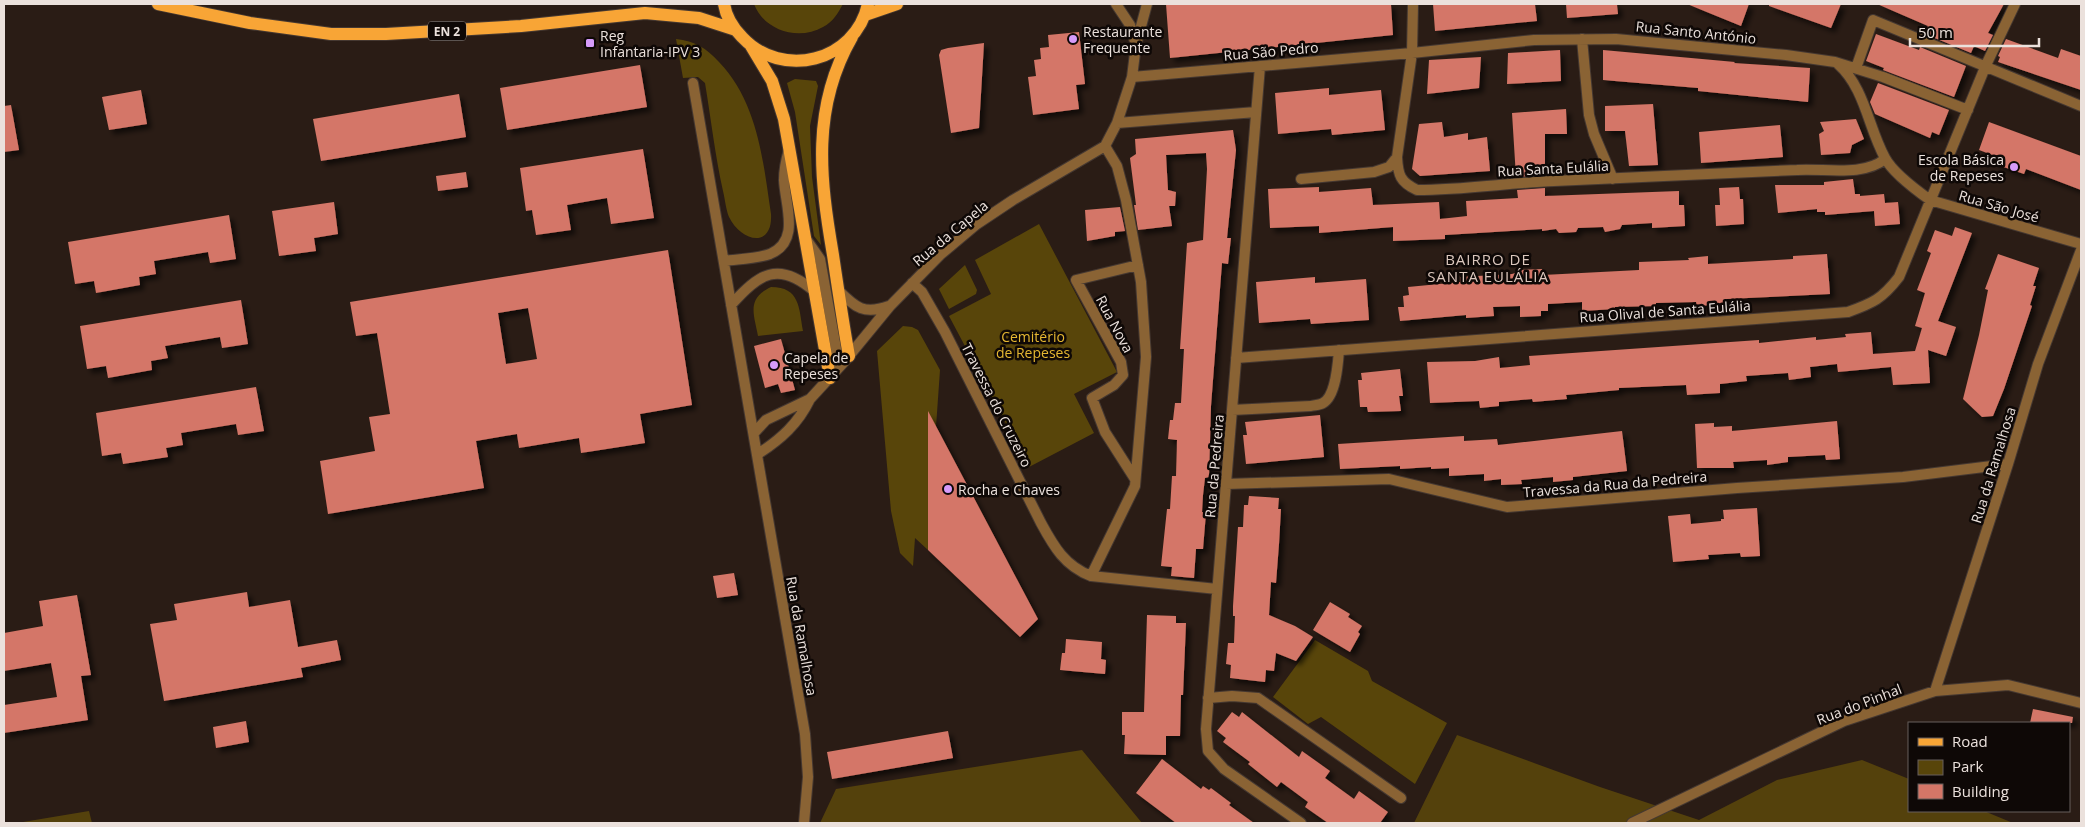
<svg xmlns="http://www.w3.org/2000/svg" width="2085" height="827" viewBox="0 0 2085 827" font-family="'Open Sans',sans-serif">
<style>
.green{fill:#58450a}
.forest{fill:#54410c}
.building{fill:#d47667;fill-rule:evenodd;filter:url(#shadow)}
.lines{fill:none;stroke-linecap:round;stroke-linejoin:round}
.minor-casing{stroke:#453831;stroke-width:12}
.primary-casing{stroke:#453831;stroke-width:14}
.minor{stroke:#8a6334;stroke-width:10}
.primary{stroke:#f8a536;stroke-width:12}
.poi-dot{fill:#d69bfa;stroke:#0e0806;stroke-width:2}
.labels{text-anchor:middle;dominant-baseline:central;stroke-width:5;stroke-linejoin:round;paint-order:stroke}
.shield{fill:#0e0806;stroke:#a9a09c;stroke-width:1}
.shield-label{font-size:12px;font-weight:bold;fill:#ebe1dc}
.poi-label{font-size:14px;fill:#ebe1dc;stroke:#0e0806;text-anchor:start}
.street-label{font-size:14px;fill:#ebe1dc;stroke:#0e0806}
.park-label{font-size:14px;fill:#e6b832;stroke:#0e0806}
.neighbourhood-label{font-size:15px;letter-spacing:1px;fill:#dbc7bd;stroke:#0e0806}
</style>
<defs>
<filter id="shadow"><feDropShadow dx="4.5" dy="4.5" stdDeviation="2.5" flood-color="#0009"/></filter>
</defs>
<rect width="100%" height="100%" fill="#2a1c15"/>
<path class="green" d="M754 4H843C838 13 833 22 823 27 799 41 764 31 754 4Z
M676 39C695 41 706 48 719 62 758 103 763 160 771 214 773 249 741 242 729 217 726 210 725 199 723 191 715 155 711 119 705 83L698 77 683 78Z
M795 79 816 81 818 86 810 126 812 177 821 245 814 236 795 112 787 83Z
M1039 224 1117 372 1074 394 1094 433 1029 467 949 316 991 294 975 260Z
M965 265 977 290 976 294 949 309 939 289Z
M771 287C800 287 799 308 803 331L758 336C754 314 746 299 771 287Z
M903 326 912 327 918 330 940 370 936 427 928 413V550L915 538 913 566 900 553 891 511 877 351Z
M1315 640 1368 671 1372 681 1447 723 1415 784 1321 717 1308 724 1273 697Z"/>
<path class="forest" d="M1457 735 1600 787 1699 820 1777 780 1862 760 1909 779V811H1984L2013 823H1414Z
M1082 750 1142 823H820L836 789Z
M89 811 92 823H17Z"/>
<path class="building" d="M1166 4H1391L1393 35 1170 58Z
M1433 4H1535L1537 21 1435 31Z
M1566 4H1617L1618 14 1567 18Z
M1687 4H1749L1741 26Z
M1769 4H1841L1831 28 1769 6Z
M1877 4H2004L1988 33 1993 35 1985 51 1974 46 1971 53 1925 34 1928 26Z
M1079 32 1085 84 1076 85 1079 109 1033 115 1028 77 1036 76 1034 60 1041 59 1040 48 1049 47 1048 35Z
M1876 34 1919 50 1920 47 1966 66 1954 97 1883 70 1884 68 1866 61Z
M2006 39 2058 58 2061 49 2081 56V90L1998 62 2000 57 1998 56Z
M984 43 979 128 951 133 939 55 941 50 948 48Z
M1560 50 1561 81 1507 84 1508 53Z
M1603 50 1735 62 1734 63 1810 68 1808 102 1698 91V88L1603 80Z
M1481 57 1479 88 1427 94 1429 60Z
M640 65 647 107 507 130 500 88Z
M1878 83 1949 110 1939 135 1932 132 1930 138 1875 114 1870 102Z
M1329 88V95L1381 90 1385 130 1332 135 1331 129 1278 134 1275 93Z
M141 90 147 124 109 130 102 97Z
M459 94 466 137 321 161 313 119Z
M1653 104 1658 165 1629 166 1625 131H1605V106Z
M11 105 19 150 4 152V106Z
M1566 109 1567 134H1545V175L1516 177 1512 113Z
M1856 119 1864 139 1852 145 1850 153 1821 155 1819 134 1824 131 1820 122Z
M1442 122 1444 137 1468 133V140L1487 137 1490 171 1420 176 1412 169 1419 124Z
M1989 122 2081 156V190L2026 169 2024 174 1995 164 1998 157 1979 150Z
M1780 125 1783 157 1701 163 1699 132Z
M1233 130 1236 150 1227 238H1231L1228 264 1222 263 1211 406 1209 477 1205 478 1203 495 1202 512 1206 513 1203 549H1196L1194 578 1171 576 1172 567 1161 566 1167 509H1170L1172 476H1176L1177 440 1168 439 1170 420H1173L1175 403H1181L1184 349H1180L1187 243 1203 240 1207 169 1206 153 1166 155 1168 190 1176 192 1175 206H1169L1172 226 1138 230 1134 205H1136L1130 158 1136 154 1135 139Z
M643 149 654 218 611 224 607 198 567 205 571 230 536 235 532 210 526 211 520 168Z
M466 172 468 187 438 191 436 176Z
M1853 179 1855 194H1860V196L1884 194 1885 203 1898 202 1900 224 1875 226 1874 211 1825 215V212H1817V209L1778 213 1775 185H1824V182Z
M1319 187V192L1371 188 1373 205 1439 202 1440 219 1467 216 1466 201 1518 198 1517 190 1545 188V196L1679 191V205H1684L1685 226 1652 228V223L1622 225 1620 229 1605 232 1603 227 1578 228 1576 232 1559 233 1556 229 1542 231V229L1445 235V239L1393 241V227L1319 233V226L1270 228 1268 189Z
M1739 187 1740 199H1743L1744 224 1716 226 1715 205H1720L1719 188Z
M334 202 338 234 314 238 316 251 279 256 272 211Z
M1120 207 1125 231 1115 232V236L1087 241 1085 210Z
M229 215 236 259 210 263 208 252 154 261 156 274 139 277 140 285 96 293 94 281 75 284 68 242Z
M1955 227 1972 233 1938 321 1956 327 1946 356 1928 350 1930 383 1893 385 1891 367 1838 372 1837 364 1810 367 1811 377 1789 380 1788 373 1746 376 1747 381 1720 384V393L1687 395 1686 385 1619 388V390L1566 395 1567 399 1533 402 1532 399 1499 402V406L1480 408 1479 401 1430 403 1427 362 1475 361 1499 357 1500 368 1530 365 1529 356 1759 340V343L1816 337V340L1846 337 1845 334 1871 332 1873 354 1915 351 1922 328 1915 326 1925 293 1917 290 1931 253 1927 251 1935 230 1952 236Z
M668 250 692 405 640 414 645 443 581 453 579 438 519 448 517 434 476 441 484 488 328 514 320 461 375 451 369 417 390 414 377 333 356 336 350 302ZM528 308 537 359 506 364 498 313Z
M1827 254 1830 294 1727 299V304L1697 306 1696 302 1656 303V306L1615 307V309L1582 311V302L1548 304V311H1541V316L1520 317V306L1493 307 1494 316 1466 318V315L1400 321 1398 307H1404L1403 296 1409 295 1408 287 1460 282V277L1512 274 1518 272 1517 270 1542 269 1543 275 1639 270V262L1689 260 1688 258 1708 256V264L1793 259V256Z
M1998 254 2039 268 2033 286H2036L2030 305 2032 306 2004 389 1993 416 1982 417 1963 399 1979 335 1988 290 1985 289Z
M1315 277V283L1366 279 1369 320 1311 324 1310 319 1259 323 1256 282Z
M241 300 248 344 222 348 220 337 165 346 168 358 151 361 152 370 108 378 106 366 87 369 80 326Z
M781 339 795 390 781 393 778 384 765 388 754 346Z
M1400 369 1403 396H1399L1401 411 1368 412 1367 407H1360L1358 380H1362L1361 373Z
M256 387 264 431 238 435 236 424 181 433 183 445 166 448 168 457 123 464 121 453 102 456 96 413Z
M928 411 1038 619 1020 637 928 550Z
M1320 415 1324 457 1246 464 1243 435H1247L1245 422Z
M1837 421 1840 459 1826 460 1825 455 1788 457V462L1767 465V460L1733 462 1734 468H1697L1695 424 1714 423V427L1732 426V431Z
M1622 431 1627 471 1573 477V480L1553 482V477L1521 480 1522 484 1501 485V479L1484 481V474L1449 476V468L1431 469V467L1400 469V466L1340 469 1338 444 1464 436V441L1497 439 1498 445Z
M1249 496 1279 498 1278 509H1281L1279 544 1276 583 1271 582 1269 615 1295 626 1313 637 1296 661 1276 653 1274 671 1266 670 1265 682 1230 678 1231 665 1226 664 1228 643H1234L1235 616H1233V606L1238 527H1243L1244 505H1248Z
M1757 508 1760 556 1741 557 1740 553 1708 555 1709 559 1673 562 1668 516 1690 514 1691 524 1721 521V519H1724L1723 510Z
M734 573 738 595 717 598 713 576Z
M247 592 249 607 290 600 298 647 337 640 341 660 301 668 303 677 164 701 150 624 177 620 174 604Z
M77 595 91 675 81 676 88 720 4 733V705L57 697 51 663 4 671V633L43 626 39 601Z
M1330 602 1350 614 1348 617 1362 626 1358 632 1360 634 1350 652 1313 630Z
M1147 615 1176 616V623H1186L1183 695H1181L1180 736H1166V755L1124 754 1125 735H1122V712H1144Z
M1066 639 1102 642 1101 659 1106 660 1105 674 1060 670 1062 653H1065Z
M2033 709 2073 717 2072 723H2030Z
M1232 712 1239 717 1242 712 1299 757 1302 751 1330 771 1325 778 1354 799 1359 791 1388 812 1380 823H1328L1305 807 1308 802 1281 782 1277 787 1248 764 1250 762 1223 742 1226 738 1217 731Z
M246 721 249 742 216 748 213 727Z
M948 731 953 758 832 779 827 752Z
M1162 759 1201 789 1203 786 1209 790 1211 788 1231 803 1229 805 1254 823H1176L1136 793Z"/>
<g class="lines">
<g class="minor-casing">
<path id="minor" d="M1116 4 1130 25 1136 45
M1413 4 1412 53 1397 157C1398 175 1400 182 1417 190 1463 190 1508 183 1554 181 1635 178 1716 174 1797 170 1824 168 1863 177 1885 159
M1582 39 1589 115 1594 134 1613 179
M1838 64C1865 88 1868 127 1885 158 1893 173 1916 190 1930 200L2081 244
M1260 66 1206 729 1208 751 1224 769 1301 823
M1856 68 1873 20 2081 106
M1132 77 1412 53 1534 40 1616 39 1786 55 1835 62 1883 77 1968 110
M693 83 805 734 808 777 804 823
M1117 123 1256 112
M1301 179 1374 172 1389 167 1397 157
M806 239 820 259 837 354 844 362
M724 261C738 259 756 259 770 254 801 241 785 205 784 180 784 169 786 160 789 150
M912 283 922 292 945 332 1041 523C1054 547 1065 566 1091 576L1217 589
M838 290C856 308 864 315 889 306
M731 305C759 274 778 260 814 291
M1236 358 1848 312C1873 303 1882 299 1899 277L1986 65 2015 4
M1232 410 1311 406C1315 405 1320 405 1323 403 1336 396 1338 363 1339 350
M754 433 766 420 810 399 844 362 890 306 940 255 977 224 1013 200 1105 146 1117 123 1132 77 1136 45 1147 4
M758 454C781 439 798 424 810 399
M1135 479 1105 432 1092 398 1114 385 1123 375 1121 362 1076 280 1138 265
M1226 484 1389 479 1507 507 1737 488 1903 477 2008 464
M1091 576 1135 486 1146 357 1141 282 1126 200 1117 166 1105 146
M1935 691 2008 464 2038 364 2081 250
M1208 698 1232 696 1258 698 1401 798
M1632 823 1844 721 1935 691 2008 685 2081 703"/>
</g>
<g class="primary-casing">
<path id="primary" d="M158 4 250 23 331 34H386L521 26 645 13 699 18 736 30
M724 4C726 16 733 28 742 37 782 80 855 62 868 4
M865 15 897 4
M751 46 772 81 784 119 830 378
M849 356C843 323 838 289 833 255 820 179 811 108 852 37"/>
</g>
<use href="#minor" class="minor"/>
<use href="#primary" class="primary"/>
</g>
<g class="poi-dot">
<circle cx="1073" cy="39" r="5"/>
<rect x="585" y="38" width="10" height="10" rx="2.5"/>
<circle cx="2014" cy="167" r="5"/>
<circle cx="774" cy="365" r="5"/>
<circle cx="948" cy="489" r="5"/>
</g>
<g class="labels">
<rect class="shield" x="428" y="21.5" width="38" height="19" rx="4"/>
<g class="shield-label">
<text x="447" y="31">EN 2</text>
</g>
<g class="poi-label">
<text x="1083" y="31">Restaurante<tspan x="1083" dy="16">Frequente</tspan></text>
<text x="600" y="35">Reg<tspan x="600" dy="16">Infantaria-IPV 3</tspan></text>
<text x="2004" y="159" text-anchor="end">Escola Básica<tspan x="2004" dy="16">de Repeses</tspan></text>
<text x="784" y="357">Capela de<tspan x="784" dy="16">Repeses</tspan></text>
<text x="958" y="489">Rocha e Chaves</text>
</g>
<g class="street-label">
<text transform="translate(1696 32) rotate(6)">Rua Santo António</text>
<text transform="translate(1271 51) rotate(-5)">Rua São Pedro</text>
<text transform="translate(1553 168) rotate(-3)">Rua Santa Eulália</text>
<text transform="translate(1999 206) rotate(16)">Rua São José</text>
<text transform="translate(950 233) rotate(-40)">Rua da Capela</text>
<text transform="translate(1665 311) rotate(-4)">Rua Olival de Santa Eulália</text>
<text transform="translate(1115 324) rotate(62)">Rua Nova</text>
<text transform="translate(997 405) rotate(63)">Travessa do Cruzeiro</text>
<text transform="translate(1993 465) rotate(-73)">Rua da Ramalhosa</text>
<text transform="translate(1214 466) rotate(-85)">Rua da Pedreira</text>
<text transform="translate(1615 484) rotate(-5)">Travessa da Rua da Pedreira</text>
<text transform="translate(802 636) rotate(80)">Rua da Ramalhosa</text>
<text transform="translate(1859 704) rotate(-21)">Rua do Pinhal</text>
</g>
<g class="park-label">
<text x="1033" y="336">Cemitério<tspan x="1033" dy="16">de Repeses</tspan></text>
</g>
<g class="neighbourhood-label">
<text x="1488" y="259">BAIRRO DE<tspan x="1488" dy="17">SANTA EULÁLIA</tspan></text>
</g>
</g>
<rect width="2085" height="827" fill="none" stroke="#ebe1dc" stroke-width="10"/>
<rect x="1908" y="722" width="162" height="90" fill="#0e0806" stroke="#665f5c"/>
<rect x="1918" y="738" width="25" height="8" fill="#f8a536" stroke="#665f5c"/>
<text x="1952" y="747" font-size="15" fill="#ebe1dc">Road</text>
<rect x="1918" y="760" width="25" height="15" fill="#58450a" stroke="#665f5c"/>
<text x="1952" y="772" font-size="15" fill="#ebe1dc">Park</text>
<rect x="1918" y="784" width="25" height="15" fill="#d47667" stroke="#665f5c"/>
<text x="1952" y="797" font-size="15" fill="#ebe1dc">Building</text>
<path d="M1910 38v8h129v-8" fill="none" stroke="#ebe1dc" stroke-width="2.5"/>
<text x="1918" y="38" font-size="15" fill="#ebe1dc" stroke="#0e0806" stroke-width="4" paint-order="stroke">50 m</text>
</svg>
